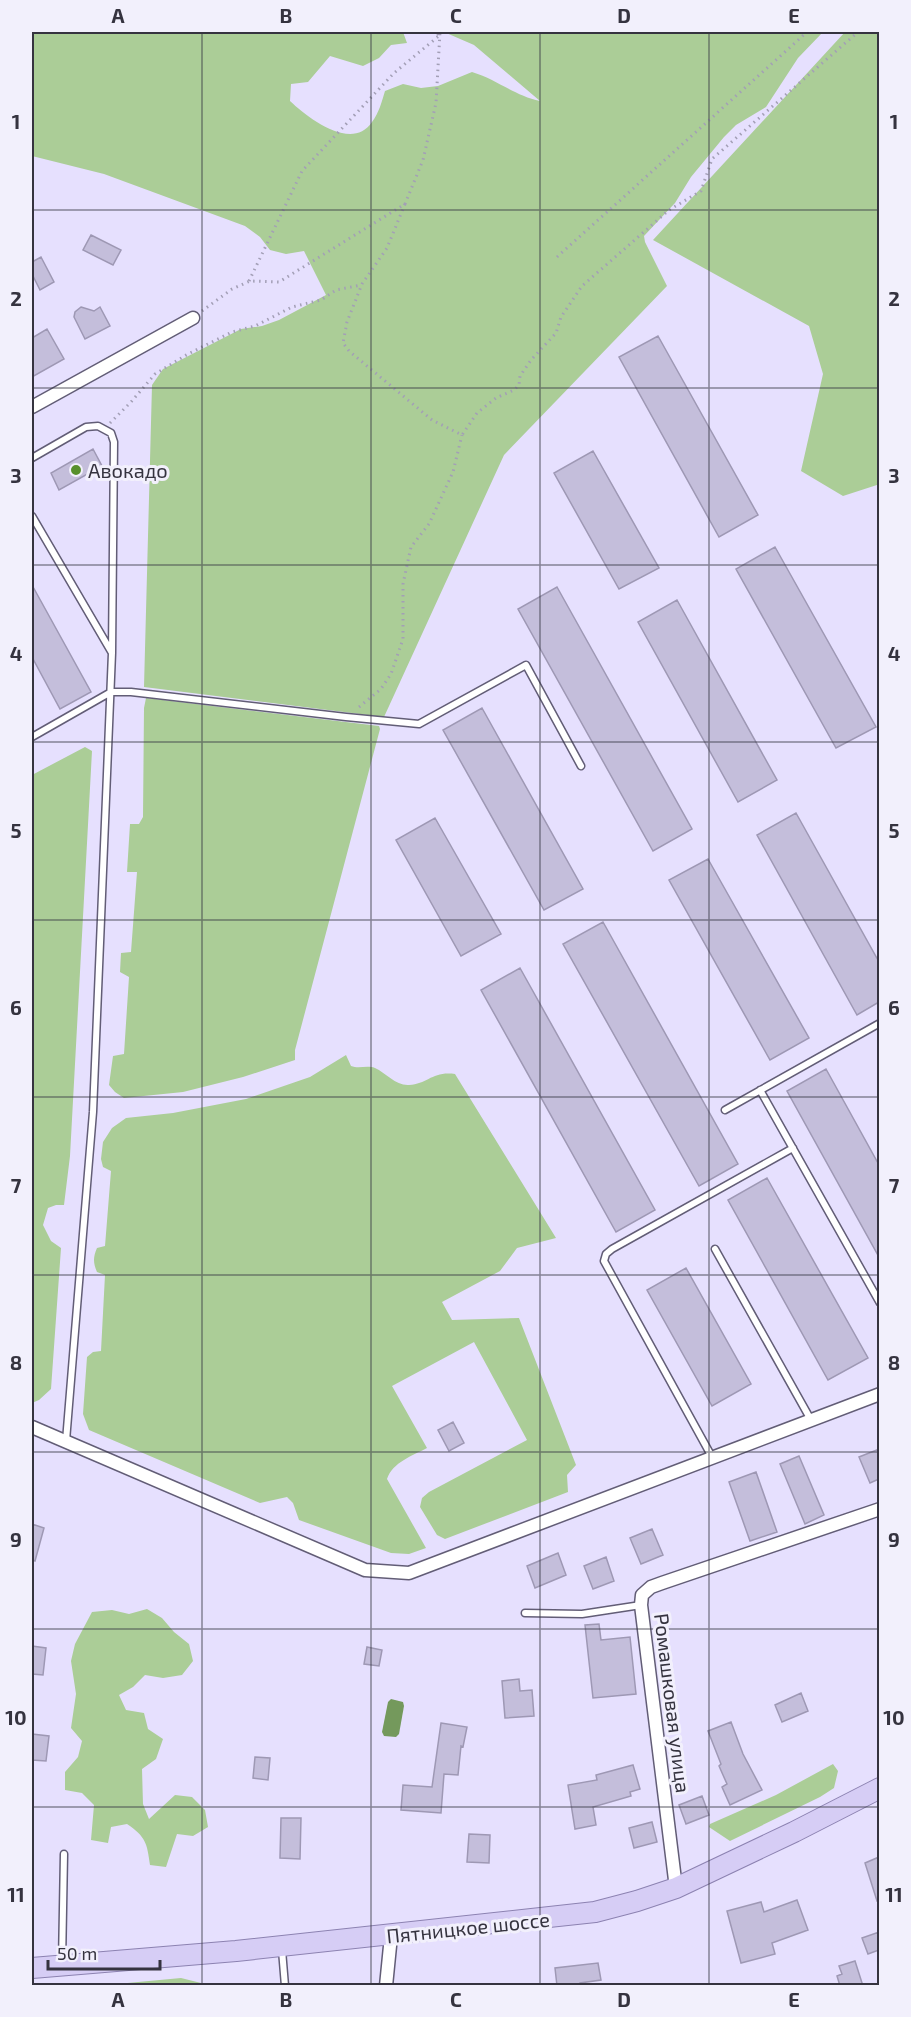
<svg xmlns="http://www.w3.org/2000/svg" width="911" height="2017" viewBox="0 0 911 2017" font-family="'Exo 2',sans-serif">
<style>
.green{fill:#abcd97}
.water{fill:#74995c}
.building{fill:#c4bedb;stroke:#9e98b4;stroke-width:1.5}
.lines{fill:none;stroke-linecap:round;stroke-linejoin:round}
.service-casing{stroke:#625d76;stroke-width:9}
.minor-casing{stroke:#625d76;stroke-width:15}
.primary-casing{stroke:#8c82b1;stroke-width:22}
.path{stroke:#a39fb6;stroke-width:3;stroke-dasharray:1.5 4.5;stroke-linecap:butt}
.service{stroke:#fff;stroke-width:6}
.minor{stroke:#fff;stroke-width:12}
.primary{stroke:#d6cdf5;stroke-width:20}
.grid{fill:none;stroke:#35333f;stroke-width:1.5;stroke-opacity:0.55}
.poi-dot{fill:#58902c;stroke:#f2f0fc;stroke-width:2}
.labels{text-anchor:middle;dominant-baseline:central;stroke-width:6;stroke-linejoin:round;paint-order:stroke}
.poi-label{font-size:20px;fill:#35333f;stroke:#f2f0fc;text-anchor:start}
.street-label{font-size:20px;fill:#35333f;stroke:#f2f0fc}
.neatline{fill:none;stroke:#35333f;stroke-width:2}
.grid-label{font-size:20px;text-anchor:middle;font-weight:bold;fill:#35333f}
</style>
<rect width="100%" height="100%" fill="#e6e0fe"/>
<path class="green" d="M32 32H403L407 43 391 45 379 58 363 66 330 56 308 82 291 84 290 101C308 118 352 152 372 122 379 113 382 101 385 91L403 84 421 88 438 86 472 72C496 79 515 96 540 101L474 45 444 32H823L798 58 766 107 736 125 724 137 691 177 675 203 644 236 645 242 667 286 504 455 384 717 144 687 152 385 163 369 241 329 262 326 279 320 326 295 304 251 286 254 270 250 260 237 245 226 104 174 32 156Z
M845 32H879L880 484 843 496 801 471 823 374 809 326 653 240Z
M146 698 379 726 380 729 295 1050V1060L243 1077 183 1092 124 1098 115 1092 109 1085 113 1056 124 1054 129 977 120 972 121 953 131 952 137 872H127L130 824H139L143 817 144 708Z
M85 747 92 751 70 1156 64 1205H56L48 1208 43 1225 51 1241 61 1248 51 1389 39 1400 32 1403V775Z
M346 1055 351 1066C359 1069 367 1065 375 1068 386 1073 396 1086 409 1085 428 1084 432 1071 455 1074L556 1238 517 1248 500 1271 442 1302 452 1320 519 1318 576 1465 567 1475 568 1492 445 1539 437 1535 420 1507 422 1498 429 1492 527 1440 474 1342 392 1386 427 1448C412 1456 393 1462 387 1479L426 1548 409 1554 391 1553 299 1520 293 1503 287 1497 260 1503 89 1430 83 1414 87 1357 93 1352 101 1351 105 1275 97 1272C93 1263 93 1257 97 1248L105 1246 111 1171 103 1167 101 1159 103 1142 112 1128 126 1118 173 1113 246 1099 310 1077Z
M147 1609 162 1618 174 1632 189 1644 193 1661 182 1675 163 1678 145 1675 133 1687 119 1695 126 1710 144 1713 148 1729 163 1739 156 1759 142 1769 143 1804 149 1819 175 1795 192 1797 205 1810 208 1827 193 1836 177 1834 166 1867 150 1865C147 1843 146 1837 127 1824L111 1827 108 1843 91 1840 94 1805 82 1793 65 1790V1772L78 1757 82 1741 71 1728 76 1694 71 1661 75 1644 92 1612 112 1610 129 1614Z
M833 1764 838 1771 834 1788 820 1797 730 1841 709 1827 710 1824 776 1795Z
M181 1978 209 1985H106Z"/>
<path class="water" d="M391 1699 403 1702 404 1706 399 1734 396 1737 384 1736 382 1732 388 1702Z"/>
<path class="building" d="M91 235 121 250 113 265 83 250Z
M41 257 54 282 40 290 32 274V262Z
M81 307 94 311 100 307 110 326 85 339 74 317 75 312Z
M47 329 64 359 32 377V338Z
M658 336 758 515 719 537 619 357Z
M93 449 102 466 59 490 51 473Z
M593 451 659 568 619 589 554 473Z
M775 547 876 727 836 748 736 569Z
M32 585 91 692 60 709 32 657Z
M557 587 692 829 653 851 518 609Z
M677 600 777 780 738 802 638 622Z
M482 708 583 889 544 910 443 730Z
M796 813 879 962V1002L857 1015 757 835Z
M435 818 501 934 461 956 396 840Z
M708 859 809 1038 770 1060 669 880Z
M603 922 738 1164 699 1186 563 944Z
M520 968 655 1210 616 1232 481 990Z
M826 1069 879 1165V1257L787 1091Z
M767 1178 868 1358 828 1380 728 1200Z
M686 1268 751 1384 712 1406 647 1290Z
M453 1422 464 1443 449 1451 438 1430Z
M879 1449V1479L870 1483 859 1457Z
M799 1456 824 1515 805 1524 780 1464Z
M756 1472 777 1532 750 1541 729 1482Z
M32 1524 44 1528 35 1561 32 1560Z
M652 1529 663 1555 641 1564 630 1538Z
M558 1553 566 1575 535 1588 527 1566Z
M606 1557 614 1581 593 1589 584 1566Z
M599 1624 601 1640 630 1637 636 1694 593 1698 585 1625Z
M32 1646 46 1648 43 1675 32 1674Z
M367 1647 382 1650 379 1666 364 1664Z
M519 1679 520 1691 532 1690 534 1716 505 1718 502 1681Z
M801 1693 808 1711 782 1722 775 1705Z
M731 1722 743 1754 762 1790 730 1805 722 1787 727 1784 719 1766 721 1764 708 1731Z
M441 1723 467 1727 463 1747 461 1746 458 1775 444 1774 441 1813 401 1810 403 1785 432 1787Z
M32 1734 49 1736 46 1761 32 1760Z
M255 1757 270 1758 268 1780 253 1778Z
M633 1765 640 1789 630 1792 631 1796 593 1807 596 1825 575 1829 568 1785 597 1780 596 1775Z
M702 1796 709 1815 686 1824 679 1805Z
M281 1818H301L300 1859 280 1858Z
M652 1822 657 1842 634 1848 629 1828Z
M469 1834 490 1835 489 1863 467 1862Z
M879 1857V1900L877 1901 865 1863Z
M797 1900 808 1930 772 1943 775 1954 741 1963 727 1911 761 1902 764 1912Z
M879 1932V1950L868 1954 862 1938Z
M855 1961 863 1986H840L837 1976 842 1974 839 1966Z
M598 1963 601 1980 580 1983V1986H557L555 1968Z"/>
<g class="lines">
<g class="service-casing">
<path id="service" d="M32 458 86 427 98 426 111 433 114 442 112 653
M32 516 112 653 93 1112 66 1441
M32 737 111 692H131L346 717 419 724 526 665 581 766
M760 1090 880 1303
M725 1110 880 1023
M715 1249 811 1420
M712 1457 604 1261 606 1254 612 1249 793 1148
M525 1613 582 1614 641 1605
M282 1950 285 1986
M62 1963 64 1854"/>
</g>
<g class="minor-casing">
<path id="minor" d="M32 407 193 318
M32 1427 365 1570 409 1573 880 1394
M676 1888 641 1605 642 1595 651 1587 662 1583 880 1509
M386 1986 391 1936"/>
</g>
<g class="primary-casing">
<path id="primary" d="M32 1968 236 1951 595 1912 637 1901 676 1888 794 1832 880 1788"/>
</g>
<path class="path" d="M405 204 387 248 362 284 347 322 343 343 349 351 432 420 462 435 477 413 496 398 514 390 519 385 520 376 531 360 556 333 561 317 582 286 669 210 701 191 712 159 858 32
M557 257 807 32
M249 281 302 171 394 73 440 35 431 32
M202 311 232 289 250 281 279 282 405 204 423 160 436 103 440 32
M110 423 131 402 155 374 188 354 232 332 255 326 292 307 321 300 336 290 361 285
M359 707 381 689 391 674 403 639V584L411 547 429 524 453 472 462 435"/>
<use href="#service" class="service"/>
<use href="#minor" class="minor"/>
<use href="#primary" class="primary"/>
</g>
<path class="grid" d="M202 32V1986M371 32V1986M540 32V1986M709 32V1986M32 210H880M32 388H880M32 565H880M32 742H880M32 920H880M32 1097H880M32 1275H880M32 1452H880M32 1629H880M32 1807H880"/>
<circle class="poi-dot" cx="76" cy="470" r="6"/>
<g class="labels">
<g class="poi-label">
<text x="88" y="470">Авокадо</text>
</g>
<g class="street-label">
<text transform="translate(673 1703) rotate(83)">Ромашковая улица</text>
<text transform="translate(468 1927) rotate(-6)">Пятницкое шоссе</text>
</g>
</g>
<rect width="911" height="2017" fill="none" stroke="#f2f0fc" stroke-width="66"/>
<path d="M48 1960v9h112v-9" fill="none" stroke="#35333f" stroke-width="3"/>
<text x="57" y="1960" font-size="18" fill="#35333f" stroke="#f2f0fc" stroke-width="4.5" paint-order="stroke">50 m</text>
<rect x="33" y="33" width="845" height="1951" class="neatline"/>
<g class="grid-label">
<text x="118" y="23">A</text>
<text x="286" y="23">B</text>
<text x="456" y="23">C</text>
<text x="624" y="23">D</text>
<text x="794" y="23">E</text>
<text x="16" y="129">1</text>
<text x="894" y="129">1</text>
<text x="16" y="306">2</text>
<text x="894" y="306">2</text>
<text x="16" y="483">3</text>
<text x="894" y="483">3</text>
<text x="16" y="661">4</text>
<text x="894" y="661">4</text>
<text x="16" y="838">5</text>
<text x="894" y="838">5</text>
<text x="16" y="1015">6</text>
<text x="894" y="1015">6</text>
<text x="16" y="1193">7</text>
<text x="894" y="1193">7</text>
<text x="16" y="1370">8</text>
<text x="894" y="1370">8</text>
<text x="16" y="1547">9</text>
<text x="894" y="1547">9</text>
<text x="16" y="1725">10</text>
<text x="894" y="1725">10</text>
<text x="16" y="1902">11</text>
<text x="894" y="1902">11</text>
<text x="118" y="2007">A</text>
<text x="286" y="2007">B</text>
<text x="456" y="2007">C</text>
<text x="624" y="2007">D</text>
<text x="794" y="2007">E</text>
</g>
</svg>
